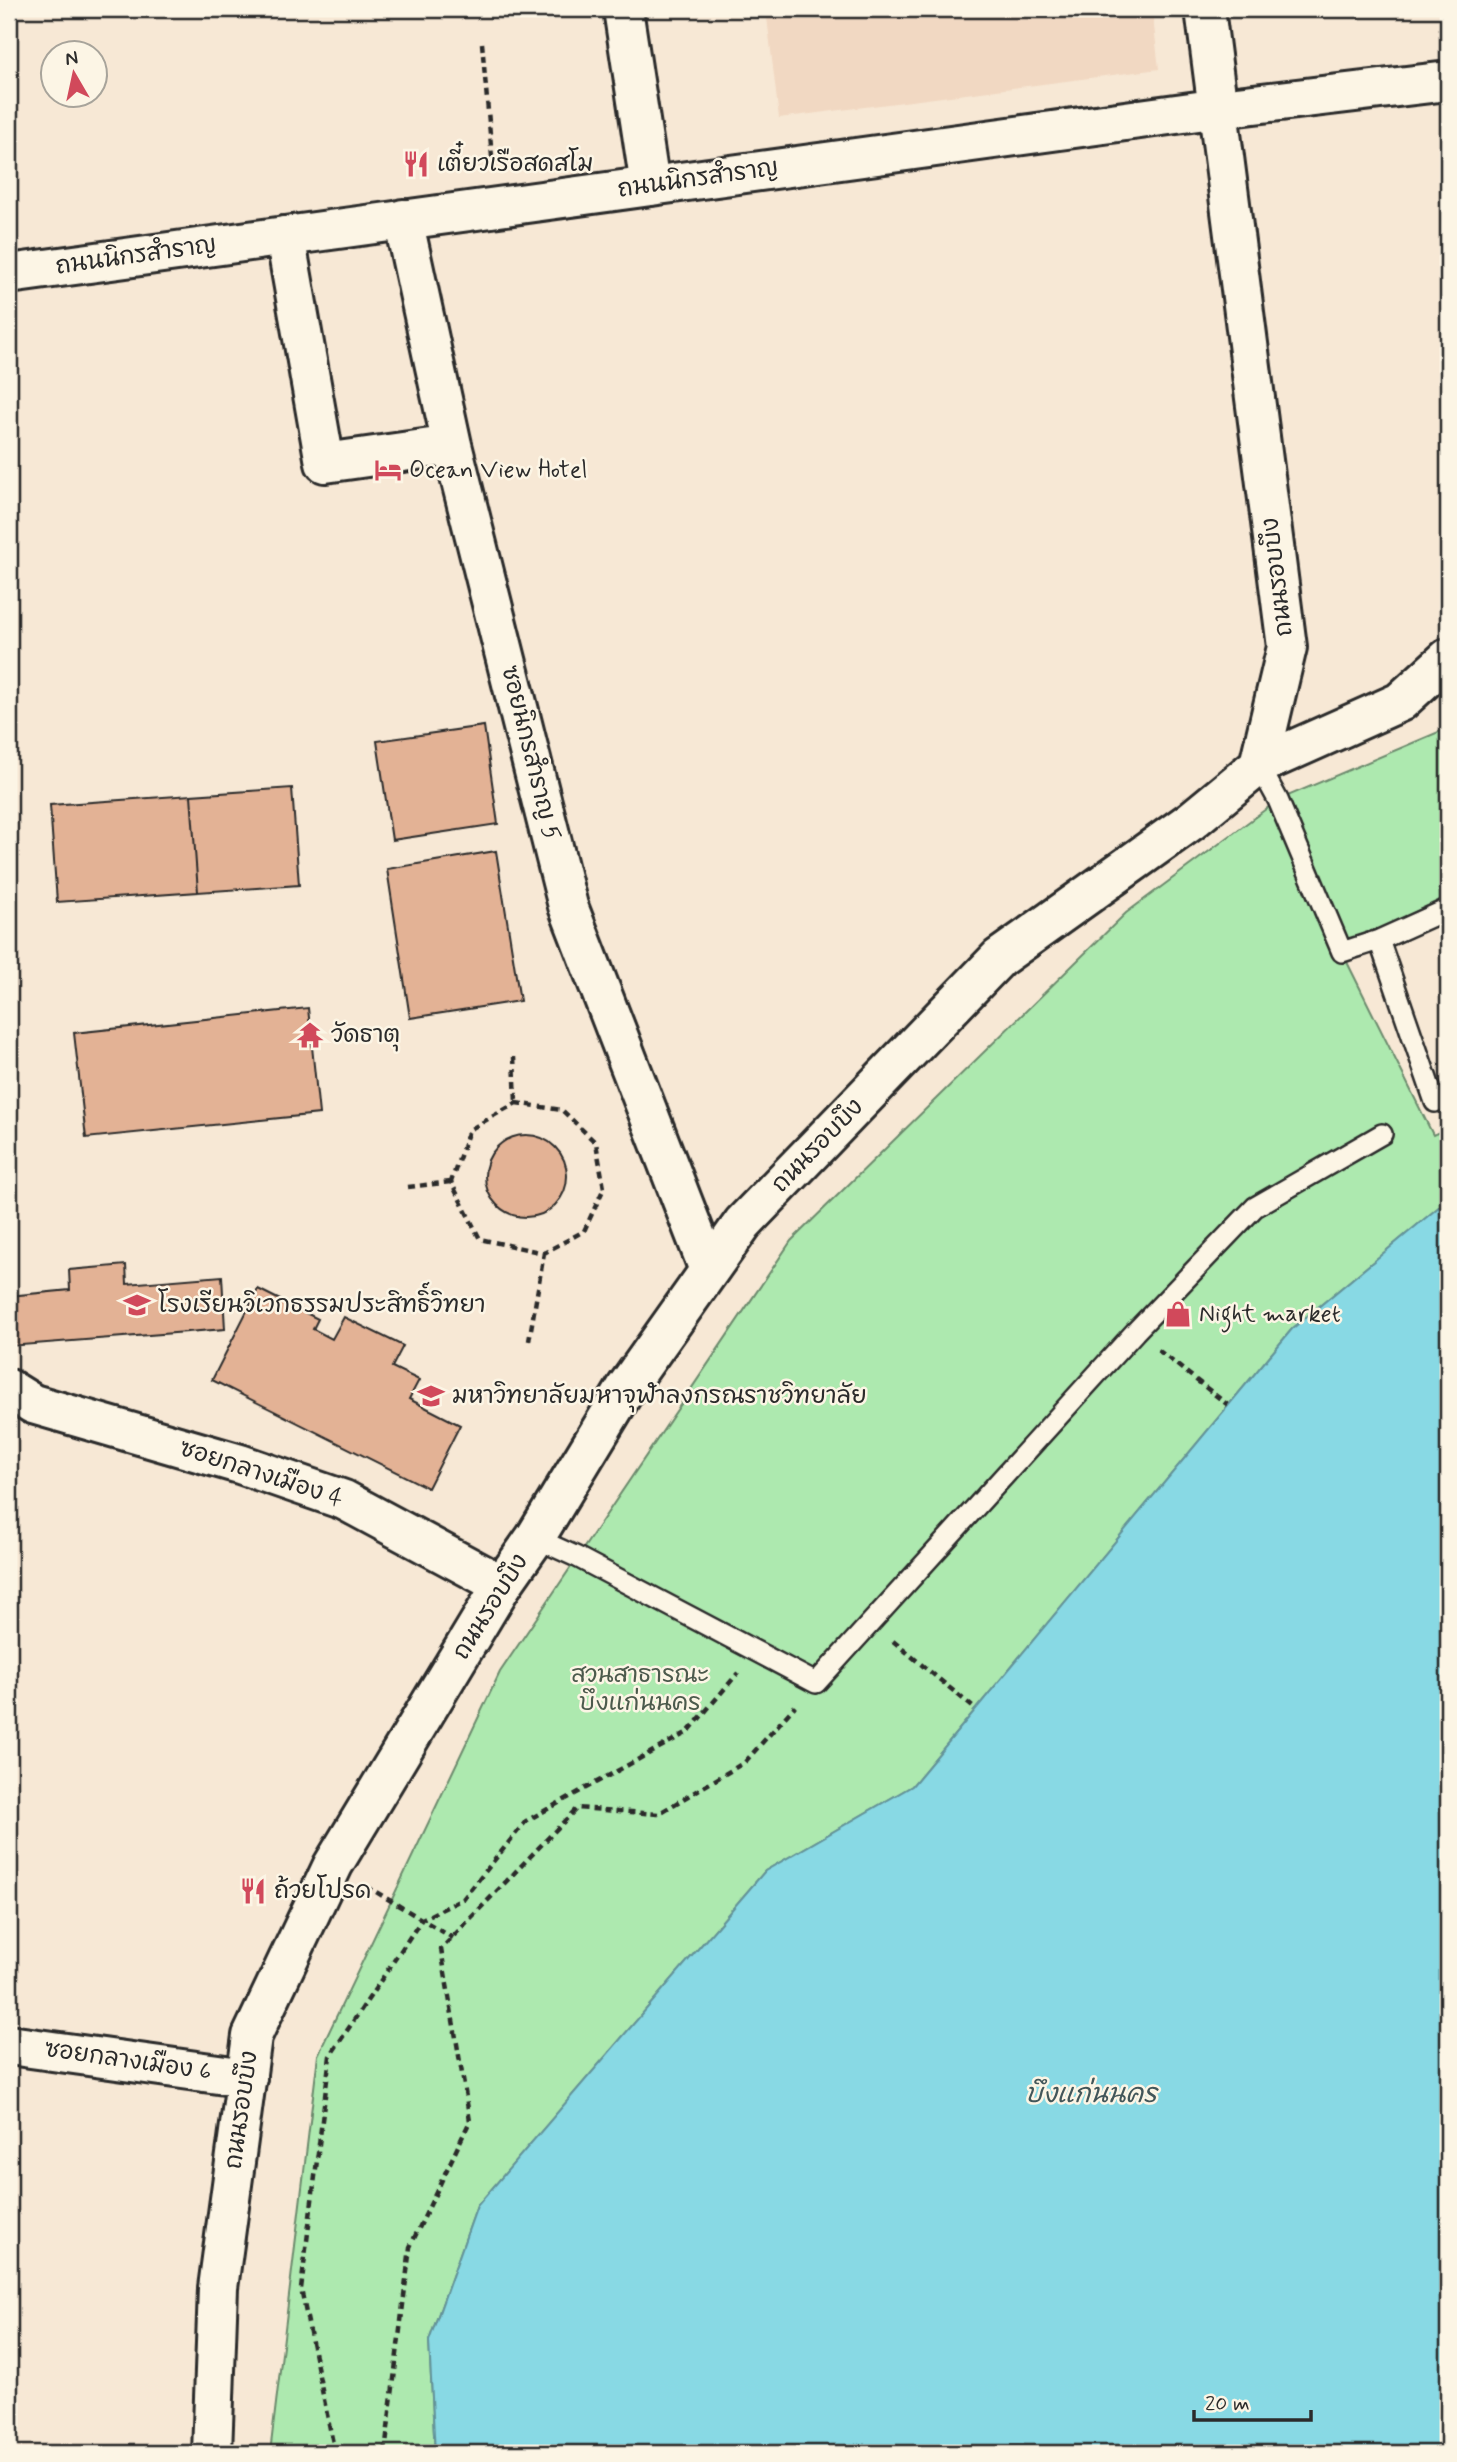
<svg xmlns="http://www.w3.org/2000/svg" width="1457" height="2462" viewBox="0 0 1457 2462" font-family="Mynerve,'Playpen Sans Thai',sans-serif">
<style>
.built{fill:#f1d8c2}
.green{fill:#ade9af;stroke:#6c8a6d;stroke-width:2}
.water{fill:#88d9e4;stroke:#63939a;stroke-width:2}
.building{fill:#e3b295;stroke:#2b2b2b;stroke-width:2}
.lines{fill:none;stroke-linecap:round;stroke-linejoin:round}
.lane-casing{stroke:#2b2b2b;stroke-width:24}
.street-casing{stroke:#2b2b2b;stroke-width:44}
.secondary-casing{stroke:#2b2b2b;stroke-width:44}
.path{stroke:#2b2b2b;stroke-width:4.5;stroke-dasharray:7 5;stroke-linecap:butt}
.lane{stroke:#fcf5e5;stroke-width:19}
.street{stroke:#fcf5e5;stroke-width:38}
.secondary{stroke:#fcf5e5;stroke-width:38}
.labels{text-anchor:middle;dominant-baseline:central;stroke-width:5;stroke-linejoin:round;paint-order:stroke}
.poi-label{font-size:24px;fill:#2b2b2b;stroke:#fcf5e5;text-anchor:start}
.street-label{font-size:24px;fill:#2b2b2b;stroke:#fcf5e5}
.park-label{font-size:24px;fill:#4c5a4c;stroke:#fcf5e5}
.water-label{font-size:26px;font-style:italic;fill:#425659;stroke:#fcf5e5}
</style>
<rect width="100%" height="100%" fill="#f7e8d5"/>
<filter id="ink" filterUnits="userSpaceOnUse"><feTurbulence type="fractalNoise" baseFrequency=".0143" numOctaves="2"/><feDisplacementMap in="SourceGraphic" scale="14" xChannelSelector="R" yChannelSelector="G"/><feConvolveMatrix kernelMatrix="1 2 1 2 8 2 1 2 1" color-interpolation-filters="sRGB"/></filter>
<g filter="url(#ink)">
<path class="built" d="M766 9H1152L1159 69 779 118Z"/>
<path class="green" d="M1448 728V896L1359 939 1342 952 1433 1135 1448 1128V1202L1440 1206 1292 1329 912 1786 765 1871 477 2206 429 2341 435 2453H270L318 2055 500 1672 791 1241 1126 913 1278 800Z"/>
<path class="water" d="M1448 1202V2453H435L429 2341 477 2206 765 1871 912 1786 1292 1329 1440 1206Z"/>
<path class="building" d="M484 726 498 824 392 840 377 741Z
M292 788 299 885 198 892 191 795Z
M191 795 198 892 57 902 50 805Z
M496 851 520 1001 410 1018 387 869Z
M308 1008 319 1114 86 1138 74 1033Z
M485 1176a41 41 0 1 1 82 0a41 41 0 1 1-82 0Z
M126 1265 127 1284 222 1276 225 1329 9 1346V1296L70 1290 69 1270Z
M258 1289 318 1319 313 1329 332 1339 344 1317 403 1346 392 1367 419 1380 409 1399 460 1425 428 1488 212 1380Z"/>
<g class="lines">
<g class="lane-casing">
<path id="lane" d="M1259 765 1278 800 1342 952 1379 940
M1448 909 1379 940 1435 1102 1448 1097
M535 1538 577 1557 816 1683 1135 1332 1255 1207 1382 1134"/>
</g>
<g class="street-casing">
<path id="street" d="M623 9 650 186
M403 219 452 445 568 906 709 1270
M285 236 325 463 452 445
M9 1389 33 1404 240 1464 344 1500 502 1585
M9 2045 247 2078"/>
</g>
<g class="secondary-casing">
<path id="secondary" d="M9 274 1220 108 1448 81
M1259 765 1400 702 1448 658
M212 2453 218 2288 252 2036 333 1865 502 1585 535 1538 626 1388 743 1223 999 958 1191 821 1259 765 1287 647 1205 9"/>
</g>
<path class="path" d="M482 43 493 168
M514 1057 516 1103
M516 1103 562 1110 596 1143 604 1188 584 1231 544 1253 480 1239 451 1182 469 1130Z
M408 1187 451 1182
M529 1341 544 1253
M1158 1350 1228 1405
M893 1641 974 1708
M366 1886 453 1938
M335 2453 301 2289 330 2056 422 1919 463 1899 526 1821 688 1732 738 1673
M385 2453 410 2247 470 2121 441 1949 577 1808 658 1814 745 1762 795 1706"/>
<use href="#lane" class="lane"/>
<use href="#street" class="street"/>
<use href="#secondary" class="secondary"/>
</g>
</g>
<defs>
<g id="restaurant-bare" transform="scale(2.1)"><path d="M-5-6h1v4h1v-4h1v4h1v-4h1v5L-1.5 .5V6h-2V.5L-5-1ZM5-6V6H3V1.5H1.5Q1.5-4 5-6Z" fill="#d1495b" stroke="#fcf5e5" stroke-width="2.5" paint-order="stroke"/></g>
<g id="hotel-bare" transform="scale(2.1)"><path d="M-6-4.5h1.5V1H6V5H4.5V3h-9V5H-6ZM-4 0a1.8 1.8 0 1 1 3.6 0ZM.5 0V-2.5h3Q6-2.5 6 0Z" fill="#d1495b" stroke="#fcf5e5" stroke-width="2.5" paint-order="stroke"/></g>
<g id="temple-bare" transform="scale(2.1)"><path d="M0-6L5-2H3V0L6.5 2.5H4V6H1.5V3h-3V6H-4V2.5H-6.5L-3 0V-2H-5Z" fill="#d1495b" stroke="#fcf5e5" stroke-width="2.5" paint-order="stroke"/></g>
<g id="school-bare" transform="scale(2.1)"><path d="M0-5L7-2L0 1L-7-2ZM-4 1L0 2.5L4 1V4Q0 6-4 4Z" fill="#d1495b" stroke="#fcf5e5" stroke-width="2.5" paint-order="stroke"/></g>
<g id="shop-bare" transform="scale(2.1)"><path d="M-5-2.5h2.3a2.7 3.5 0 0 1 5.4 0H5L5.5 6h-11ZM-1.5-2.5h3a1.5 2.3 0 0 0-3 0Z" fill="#d1495b" stroke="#fcf5e5" stroke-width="2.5" paint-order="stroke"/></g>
<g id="university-bare" transform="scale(2.1)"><path d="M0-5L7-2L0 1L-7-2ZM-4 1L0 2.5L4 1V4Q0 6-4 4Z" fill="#d1495b" stroke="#fcf5e5" stroke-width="2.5" paint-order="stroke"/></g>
</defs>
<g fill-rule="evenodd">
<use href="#restaurant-bare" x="416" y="164"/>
<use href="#hotel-bare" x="388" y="470"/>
<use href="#temple-bare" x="310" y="1035"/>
<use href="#school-bare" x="137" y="1305"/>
<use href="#shop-bare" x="1178" y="1314"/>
<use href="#university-bare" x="431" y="1396"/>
<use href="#restaurant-bare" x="253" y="1891"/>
</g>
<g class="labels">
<g class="poi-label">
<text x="437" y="164">เตี๋ยวเรือสดสโม</text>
<text x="409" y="470">Ocean View Hotel</text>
<text x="331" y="1035">วัดธาตุ</text>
<text x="158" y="1305">โรงเรียนวิเวกธรรมประสิทธิ์วิทยา</text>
<text x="1199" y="1314">Night market</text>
<text x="452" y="1396">มหาวิทยาลัยมหาจุฬาลงกรณราชวิทยาลัย</text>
<text x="274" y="1891">ถ้วยโปรด</text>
</g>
<g class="street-label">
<text transform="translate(698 179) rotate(-8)">ถนนนิกรสำราญ</text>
<text transform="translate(136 256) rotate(-8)">ถนนนิกรสำราญ</text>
<text transform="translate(1278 577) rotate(-97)">ถนนรอบบึง</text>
<text transform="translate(530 753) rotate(76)">ซอยนิกรสำราญ 5</text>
<text transform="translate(818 1146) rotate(-46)">ถนนรอบบึง</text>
<text transform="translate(261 1474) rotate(18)">ซอยกลางเมือง 4</text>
<text transform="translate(491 1607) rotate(-58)">ถนนรอบบึง</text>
<text transform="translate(128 2061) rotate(8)">ซอยกลางเมือง 6</text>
<text transform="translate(242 2110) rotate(-82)">ถนนรอบบึง</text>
</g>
<g class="park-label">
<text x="640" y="1675">สวนสาธารณะ<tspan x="640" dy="28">บึงแก่นนคร</tspan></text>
</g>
<g class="water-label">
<text x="1091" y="2095">บึงแก่นนคร</text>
</g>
</g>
<rect width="1457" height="2462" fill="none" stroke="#fcf5e5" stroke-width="35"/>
<rect x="18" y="18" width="1422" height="2427" fill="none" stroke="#2b2b2b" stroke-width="2.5" filter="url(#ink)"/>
<g transform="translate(74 74) rotate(351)"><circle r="33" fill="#fcf5e5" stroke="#a8a49b" stroke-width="2"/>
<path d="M0-5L12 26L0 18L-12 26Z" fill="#d1495b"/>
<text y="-10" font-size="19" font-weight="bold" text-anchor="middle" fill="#2b2b2b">N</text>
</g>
<path d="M1194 2410v10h117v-10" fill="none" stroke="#2b2b2b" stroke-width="3.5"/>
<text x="1205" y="2410" font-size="21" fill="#2b2b2b" stroke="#fcf5e5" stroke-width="5" paint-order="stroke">20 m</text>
</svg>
